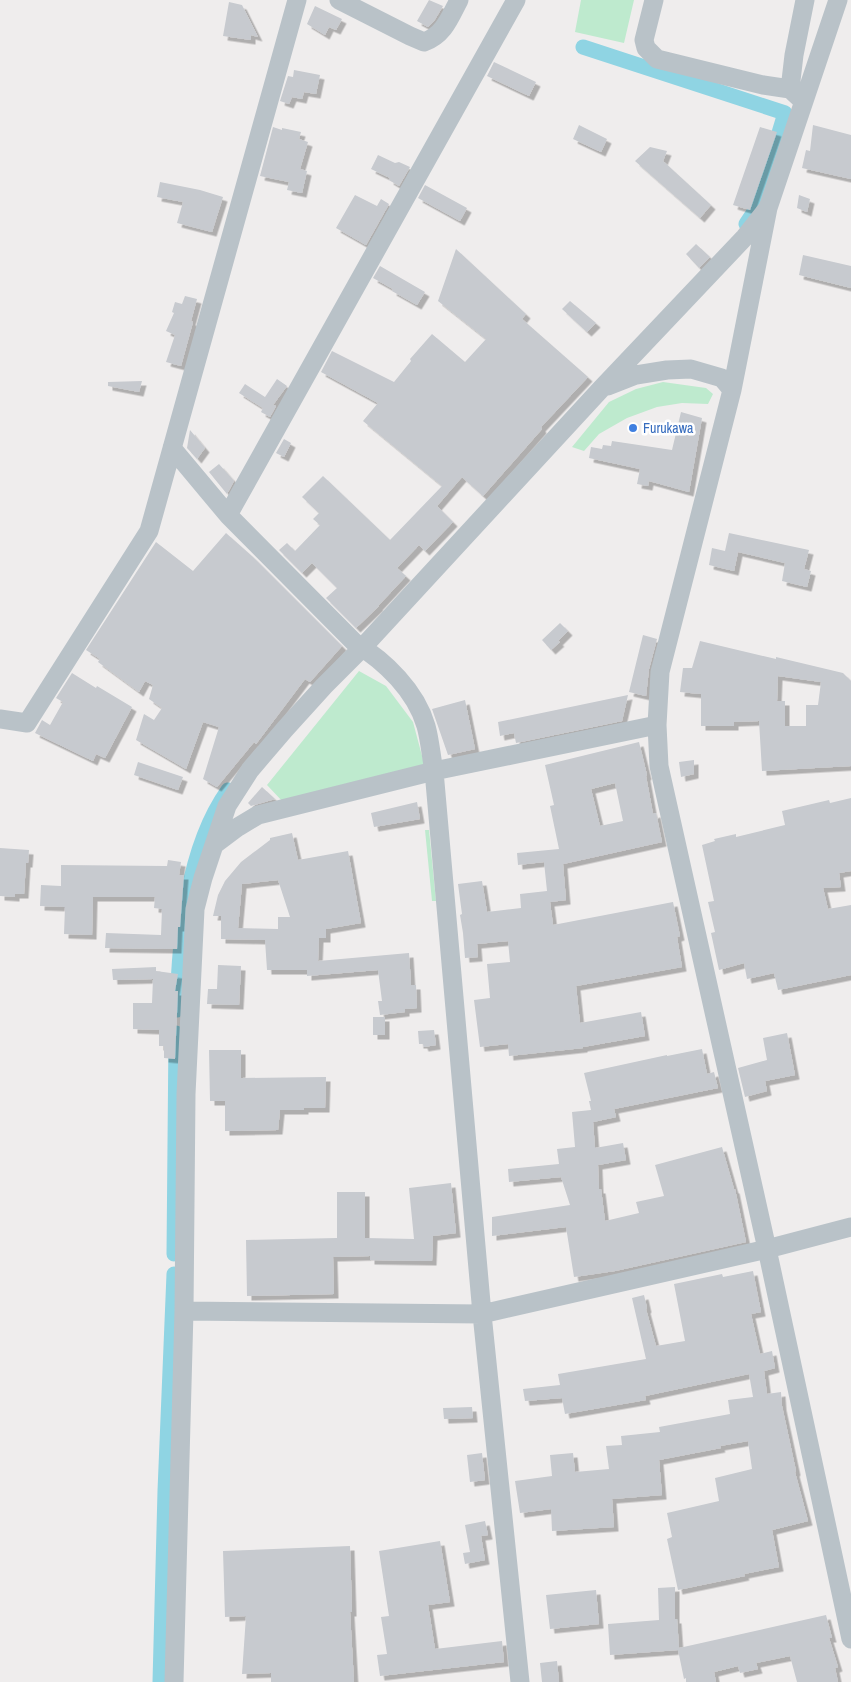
<svg xmlns="http://www.w3.org/2000/svg" width="851" height="1682" viewBox="0 0 851 1682" font-family="'Archivo Narrow',sans-serif">
<style>
.green{fill:#beeace}
.lines{fill:none;stroke-linecap:round;stroke-linejoin:round}
.canal{stroke:#8fd4e3;stroke-width:15}
.building{fill:#c7cacf;fill-rule:evenodd;filter:url(#shadow)}
.minor{stroke:#b9c2c8;stroke-width:19}
.shop-dot{fill:#3f7fe0;stroke:#fff;stroke-width:2}
.labels{text-anchor:middle;dominant-baseline:central;stroke-width:5;stroke-linejoin:round;paint-order:stroke}
.shop-label{font-size:14px;fill:#366cbe;stroke:#fff;text-anchor:start}
</style>
<defs>
<filter id="shadow"><feDropShadow dx="4.5" dy="4.5" stdDeviation="0" flood-color="#0004"/></filter>
</defs>
<rect width="100%" height="100%" fill="#efeded"/>
<path class="green" d="M581 0H634L624 43 575 32Z
M663 382 706 388 713 394 708 404 682 403 657 407 627 418 599 434 584 451 572 447 609 402 636 389Z
M359 671 386 686 413 722 425 767 283 802 267 785Z
M425 830H429L436 901H432Z"/>
<g class="lines">
<path class="canal" d="M583 47 785 113 756 209 746 224
M177 1010C179 940 186 849 228 790
M174 1254 176 1033
M160 1682 165 1491 174 1274"/>
</g>
<path class="building" d="M429 0 443 6 434 21 428 27 417 21Z
M229 2 242 5 258 37 251 35V40L223 36Z
M315 6 342 19 336 30 329 27 325 35 307 24Z
M494 62 536 82 529 96 487 76Z
M294 70 320 75 316 94 304 92 302 99 292 97 289 104 280 101 288 76 293 77Z
M579 125 607 139 601 152 573 139Z
M813 125 851 135V179L802 168 806 150 810 151Z
M273 127 282 130V128L301 132 299 139 308 142 300 169 307 171 302 193 287 190 289 182 260 176Z
M760 127 777 132 750 210 733 205Z
M650 147 667 151 663 161 711 205 700 218 635 161Z
M378 155 395 163 399 162 410 167 399 186 389 180 390 178 371 169Z
M160 182 200 190 223 197 212 232 177 223 183 202 157 197Z
M425 185 467 208 460 221 418 198Z
M355 195 377 206 381 199 389 204 366 245 336 228Z
M799 195 810 199 807 212 797 208Z
M696 244 710 257 699 268 686 254Z
M456 249 526 314 522 319 588 377 541 427 542 429 483 496 462 477 437 506 453 522 425 551 419 545 397 568 406 576 378 606H379L356 628 326 598 337 588 312 563 302 573 279 550 287 543 295 551 320 525 313 519 319 513 302 497 323 476 390 540 442 486 363 421 378 403 321 372 332 351 394 382 411 361 410 359 432 334 465 362 486 339 438 301Z
M803 255 851 266V288L799 275Z
M380 266 425 292 417 305 392 291 393 289 373 278Z
M185 296 197 299 191 321 193 322 181 366 166 362 175 335 166 331 174 313 172 312 175 302 182 304Z
M570 301 596 323 587 332 562 309Z
M277 379 287 386 273 405 276 406 270 417 261 412 263 408 239 393 245 384 265 397Z
M142 381 139 392 108 386V382Z
M681 412 702 418 689 492 649 481 648 486 637 484 640 469 589 458 591 447 602 449 603 445 611 446 612 441 672 450Z
M190 430 205 448 197 459 187 448Z
M284 439 291 443 284 457 276 453Z
M219 464 234 481 227 494 209 472Z
M226 533 253 557 342 646 310 682 305 679 256 744 254 742 217 787 203 779 219 727 203 722 186 769 136 740 144 714 154 720 162 708 149 699 153 685 145 681 139 692 98 662 100 659 86 650 156 542 193 571Z
M729 533 809 550 804 569 811 571 807 587 782 581 785 563 738 552 734 571 709 565 712 548 725 551Z
M560 623 568 631 558 641 560 642 551 650 542 640Z
M643 635 657 639 649 669 646 696 629 692Z
M700 641 776 659V657L843 673 851 681V766L762 771 759 721 734 722V726H701V694L680 692 683 668H692ZM778 676 821 682 818 705H806V726H785V701H777Z
M72 673 96 688 97 686 132 707 105 758 96 754 93 761 35 733 42 720 50 725 63 702 56 698Z
M628 695 622 721 516 743 514 733 500 736 498 722Z
M465 700 475 749 448 755 432 709Z
M639 742 647 775 646 776 653 814 656 813 662 842 563 864 566 900 550 902 553 925 673 902 680 936 677 937 682 967 576 986 580 1023 641 1012 645 1036 583 1047V1048L509 1056 508 1044 480 1047 474 1000 490 998 487 964 510 962 508 941 477 944 478 957 465 958 463 933 460 915 462 914 458 884 482 881 487 912 521 908 520 894 547 891 544 862 518 865 517 853 559 849 550 806 554 805 545 765ZM615 783 623 821 600 826 591 789Z
M694 760V774L681 777 679 762Z
M138 762 183 777 178 790 134 775Z
M262 787 275 799 251 806 248 803Z
M851 798V871L839 873 841 887 823 888 828 909 851 905V975L778 990 774 973 747 979 744 963 719 970 711 933 715 932 708 902 714 901 702 845 715 841 714 839 736 834V837L785 825 782 811 829 800 830 803Z
M417 802 420 819 374 827 371 813Z
M292 833 298 860 348 851 361 923 326 929V938H319L318 961 409 953 411 985H416L417 1008 405 1009V1012L380 1015 378 1001H382L378 970 307 976V970H267L265 940 221 939V916H213L218 895 225 881 241 862 270 840V838ZM278 880 290 917H278V929L238 928 242 884Z
M0 848 29 850 28 863H26L24 894H15V897L0 896Z
M168 860 181 862 179 875H184L180 927H178L177 949 105 948 106 933 161 935 162 909 154 908 155 897H93L92 935 64 934 65 907 40 906 41 885 61 886V865L167 866Z
M218 965 241 966 239 1005 207 1004 208 989H217Z
M156 967V971L178 974 175 991H178L175 1059 164 1058V1046H159V1030L133 1029V1003H152L153 979 113 980 112 969Z
M373 1017H385V1035H373Z
M434 1030 436 1045 424 1047 423 1044H419L418 1031Z
M787 1033 795 1075 765 1081 767 1091 745 1097 738 1068 767 1060 763 1038Z
M702 1049 707 1074 714 1072 718 1088 614 1109 616 1117 593 1122 595 1148 623 1143 626 1160 598 1165 599 1189H601L605 1221 639 1213 636 1202 664 1196 655 1165 722 1147 734 1189H735L746 1242 615 1271 574 1277 566 1227 492 1236V1217L570 1205 561 1177 509 1182 508 1169 559 1164 557 1149 575 1147 572 1112 591 1110 589 1101H591L584 1073 667 1055V1056Z
M209 1050H241V1078L326 1077 325 1108H304V1110H280L278 1130 225 1131V1101H210Z
M451 1183 456 1233 433 1236 432 1261 370 1260V1256L333 1257 334 1294 247 1296 246 1240 337 1238V1192H365V1238L414 1239 409 1188Z
M753 1271 761 1312 751 1314 760 1354 772 1351 775 1368 764 1371 767 1394 781 1392 782 1406 796 1471 795 1472 808 1521 772 1530 779 1567 744 1574 745 1576 678 1590 667 1539 672 1537 667 1513 719 1501 715 1478 752 1469 748 1441 720 1446 721 1448 659 1460 662 1495 612 1499 614 1527 552 1531 551 1509 520 1513 515 1481 552 1476 550 1455 573 1453 575 1472 609 1469 606 1446 622 1445 621 1436 660 1432 659 1427 730 1414 728 1400 753 1397 749 1374 645 1396 646 1400 565 1414 562 1398 525 1401 523 1389 560 1385 558 1374 646 1359 632 1298 644 1295 647 1308 646 1309 656 1346 685 1341 674 1284 722 1274 723 1277Z
M472 1407 473 1418 444 1419 443 1408Z
M482 1453 485 1480 470 1482 467 1455Z
M485 1521 488 1535 481 1536 485 1560 465 1564 463 1553 470 1552 465 1525Z
M440 1541 450 1602 428 1605 435 1649 502 1641 504 1662 380 1676 377 1655 387 1654 381 1617 389 1616 379 1551Z
M350 1546 352 1612H350L354 1682H271V1673L242 1674 246 1616 225 1617 223 1551Z
M675 1587V1619H677L679 1648 826 1615 832 1638H829L838 1667 835 1668 838 1682H797L790 1656 756 1663 758 1669 740 1673 738 1666 714 1672 716 1682H686V1678L684 1679 678 1650 610 1655 608 1624 659 1620 658 1588Z
M596 1590 599 1624 550 1629 546 1595Z
M557 1661 559 1682H542L540 1663Z"/>
<g class="lines">
<path class="minor" d="M339 0 410 36 424 42C444 35 450 17 459 0
M654 0 644 40 646 48 657 59 763 85 790 89 803 101
M838 0 768 208 732 390 660 672 657 725 659 766 767 1249 851 1639
M790 89 794 55 805 0
M608 386 636 375 667 370 691 369 722 378 732 390
M172 448 228 515 355 643C385 661 416 691 426 726 430 740 431 756 434 771L482 1314 520 1682
M228 515 516 0
M0 719 27 723 149 531 297 0
M214 845 238 827 258 815 434 771 657 725
M184 1311 482 1314 767 1249 851 1227
M174 1682 184 1311 186 1094 195 909 203 878 227 806 250 770 285 729 324 686 362 648 600 390 745 237 768 208"/>
</g>
<circle class="shop-dot" cx="633" cy="428" r="5"/>
<g class="labels">
<g class="shop-label">
<text x="643" y="428">Furukawa</text>
</g>
</g>
</svg>
